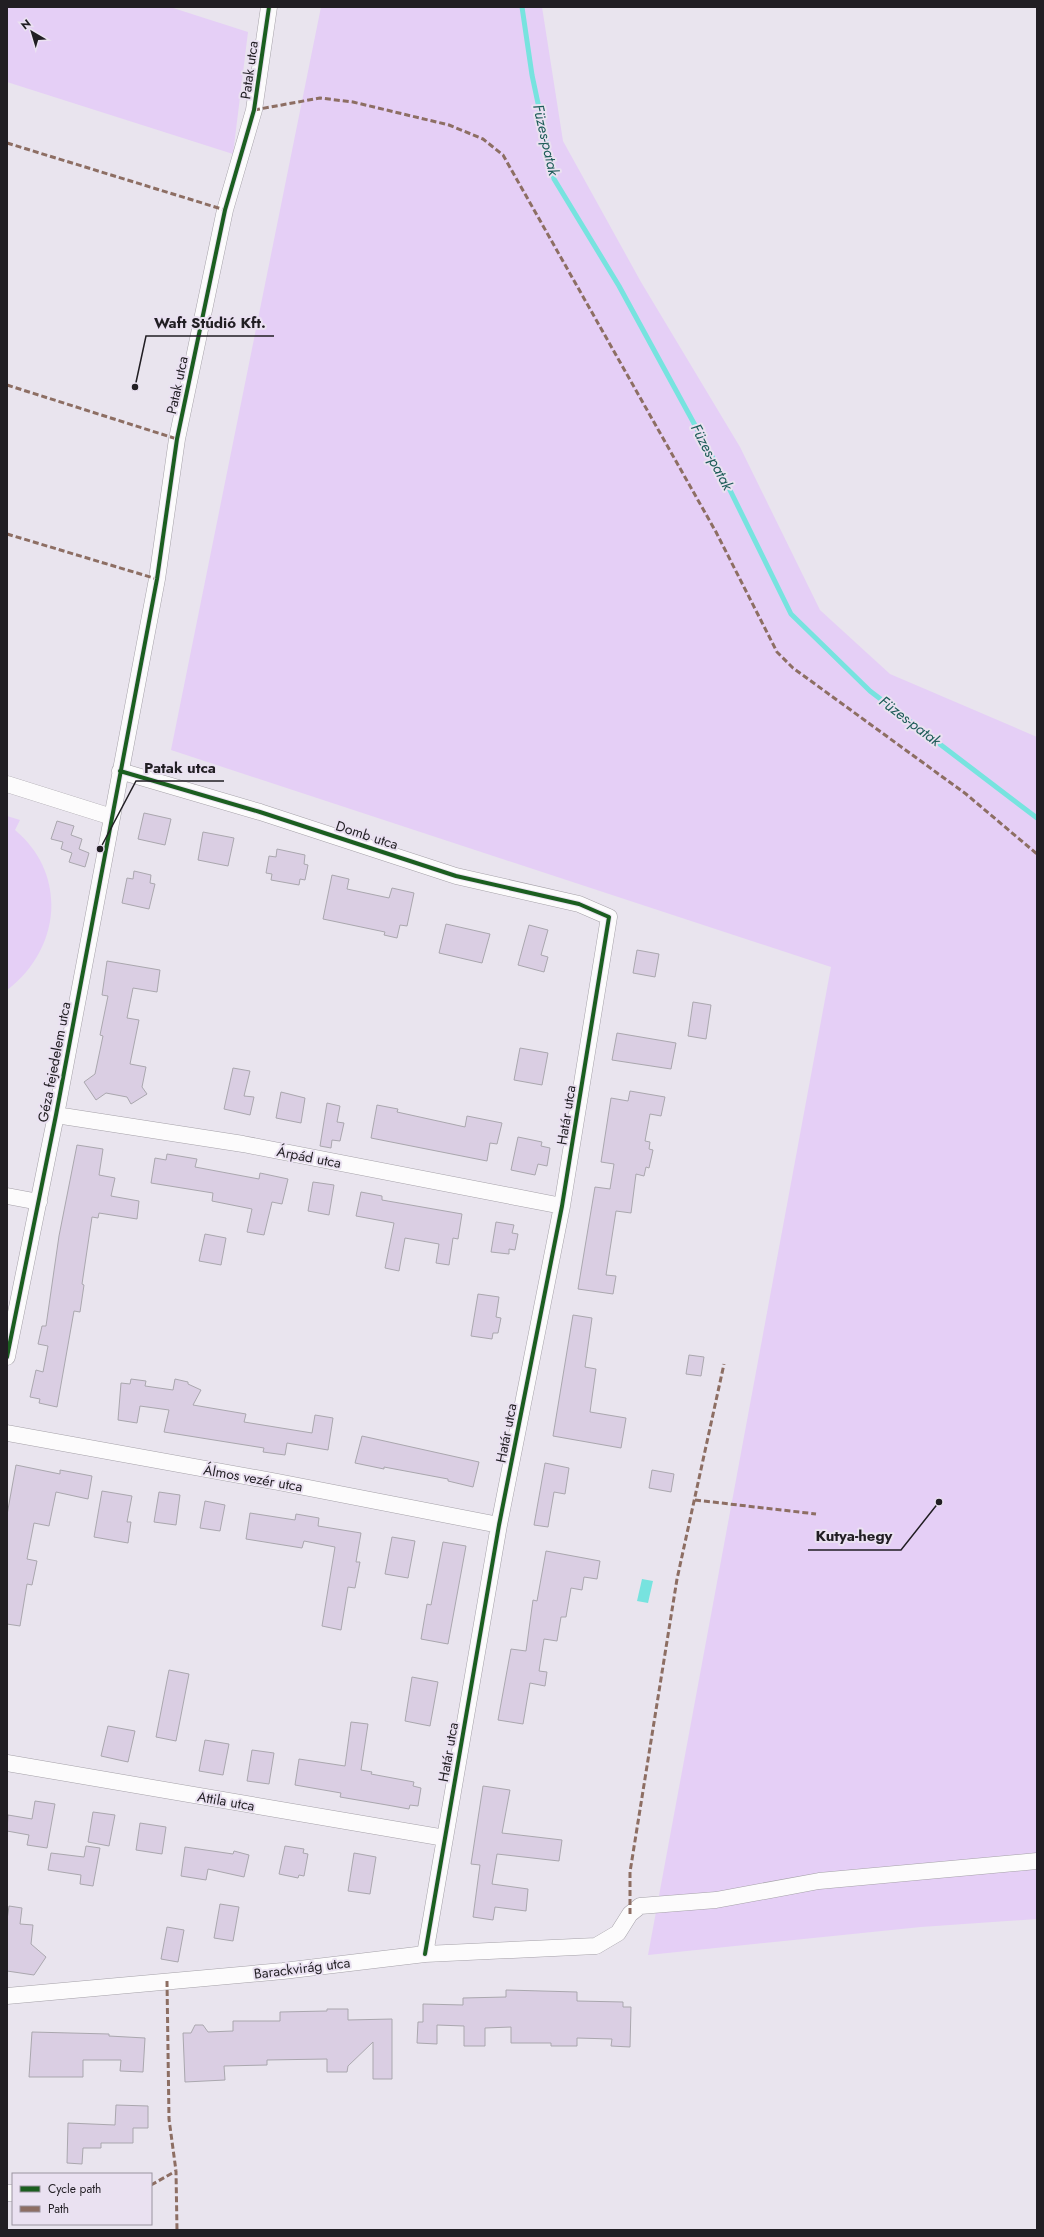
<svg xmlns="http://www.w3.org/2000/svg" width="1044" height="2237" viewBox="0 0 1044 2237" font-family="Jost,sans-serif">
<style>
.green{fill:#e5cff6}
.water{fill:#77e3df}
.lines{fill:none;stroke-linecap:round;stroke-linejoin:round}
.stream{stroke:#77e3df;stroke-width:5}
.building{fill:#dacee3;stroke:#aaa7ae}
.minor-casing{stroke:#a5a1a8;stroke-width:17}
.minor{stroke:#fcfbfc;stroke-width:16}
.quiet{stroke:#8d6e63;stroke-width:3;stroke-dasharray:6 3;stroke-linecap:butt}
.cycleway-casing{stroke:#eae1f1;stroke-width:6}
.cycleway{stroke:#1b5e20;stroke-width:4}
.labels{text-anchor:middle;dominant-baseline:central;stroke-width:4;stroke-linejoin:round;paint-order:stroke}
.street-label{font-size:14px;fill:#211e23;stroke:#eae1f1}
.water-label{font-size:15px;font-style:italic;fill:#1d5c58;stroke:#eae1f1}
.leader{fill:none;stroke:#211e23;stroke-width:1.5}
.callout-dot{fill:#211e23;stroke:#eae1f1;stroke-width:1.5}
.callout-label{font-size:15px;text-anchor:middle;font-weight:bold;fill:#211e23;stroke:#eae1f1;stroke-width:4;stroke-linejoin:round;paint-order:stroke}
</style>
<rect width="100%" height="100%" fill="#e9e4ee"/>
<path class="green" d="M7 7H170L248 32 233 154 7 82Z
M321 7H542L563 141 641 282 740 447 820 610 890 674 1037 737V1919L921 1927 648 1955 831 967 171 750Z
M7 816 20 820 15 830C69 875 60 950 7 990Z"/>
<path class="water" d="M642 1579 653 1581 648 1603 637 1601Z"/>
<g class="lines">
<path class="stream" d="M522 7 532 75 554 179 619 286 726 482 791 614 870 691 1037 818"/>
</g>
<path class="building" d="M144 813 171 819 165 845 138 839Z
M57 821 74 826 71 835 82 839 79 849 89 853 85 867 69 862 72 853 61 849 63 842 51 839Z
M203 832 234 838 228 866 198 860Z
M277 849 305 855 304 864 308 865 305 880 300 879 299 885 271 880 272 874 266 873 269 856 276 857Z
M134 871 151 875 150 883 155 884 149 909 122 903 127 878 133 879Z
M332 875 349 879 347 889 389 898 392 888 414 893 407 926 400 925 397 938 384 935 385 932 323 919Z
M446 924 490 934 482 963 439 953Z
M529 925 548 930 541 955 548 957 544 972 518 965Z
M637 950 659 954 655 977 633 973Z
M107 961 160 970 157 992 133 988 127 1018 139 1020 130 1064 146 1067 142 1087 147 1094 131 1104 127 1097 106 1093 96 1100 84 1082 95 1074 103 1036 100 1035 108 996 102 995Z
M693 1002 711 1005 706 1039 688 1036Z
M617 1033 676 1043 671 1069 612 1060Z
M520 1048 548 1053 542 1085 514 1080Z
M233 1068 250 1071 244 1096 254 1097 250 1115 224 1109Z
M630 1091 665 1097 661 1116 650 1114 645 1141 650 1142 649 1149 653 1150 649 1168 646 1167 644 1176 636 1174 631 1213 616 1211 606 1275 616 1276 613 1294 578 1289 595 1187 610 1189 614 1164 601 1162 611 1098 628 1101Z
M281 1092 305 1098 301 1123 276 1118Z
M327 1103 340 1106 337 1122 344 1123 340 1141 332 1140 331 1148 320 1146Z
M377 1105 398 1109 397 1112 465 1127 467 1116 502 1123 497 1144 490 1143 487 1161 371 1138Z
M518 1137 542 1142 541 1146 550 1148 547 1166 538 1164 535 1175 511 1170Z
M77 1145 103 1149 99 1175 115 1178 111 1196 139 1201 137 1219 99 1213 98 1218 92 1217 82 1284 84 1285 80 1312 74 1311 57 1407 39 1403 40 1399 30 1397 36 1370 43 1372 48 1346 38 1344 42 1326H46L59 1236Z
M167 1154 197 1159 195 1167 259 1179 260 1173 288 1179 282 1204 272 1202 264 1235 247 1232 252 1209 212 1201 213 1193 151 1183 155 1158 166 1160Z
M313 1182 334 1185 329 1215 308 1211Z
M361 1192 382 1196V1200L462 1214 458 1239 453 1238 449 1265 436 1263 439 1244 405 1238 399 1271 385 1268 394 1223 356 1216Z
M496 1222 514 1225 512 1233 518 1234 515 1250 509 1249V1254L491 1252Z
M205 1234 226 1238 221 1265 199 1261Z
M478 1294 499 1297 496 1317 501 1318 498 1333H493L492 1339 471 1336Z
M573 1315 592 1318 585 1367 596 1369 590 1412 626 1418 621 1448 553 1436Z
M689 1355 704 1357 701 1376 686 1374Z
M131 1379 146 1381 145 1386 173 1390 175 1379 188 1382V1384L201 1390 193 1405 246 1414 244 1422 312 1433 315 1415 333 1418 328 1450 287 1443 285 1455 263 1452 264 1448 164 1432 169 1410 140 1406 137 1423 118 1420 121 1383 130 1384Z
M362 1436 479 1462 473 1487 448 1481V1479L384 1467V1469L355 1463Z
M545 1463 569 1468 565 1494 554 1492 548 1527 534 1525Z
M16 1465 60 1474V1470L92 1476 88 1499 56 1492 49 1526 34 1523 27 1559 37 1561 32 1585 27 1584 20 1626 7 1624V1515Z
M652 1470 674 1474 671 1492 649 1488Z
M102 1491 132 1496 127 1522H131L128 1543 94 1537Z
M159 1492 180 1495 176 1525 154 1522Z
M205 1501 225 1505 220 1531 200 1528Z
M250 1513 295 1520 296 1514 319 1518 318 1526 361 1533 356 1562H360L355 1588 348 1587 341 1630 322 1626 335 1547 304 1541 302 1548 246 1539Z
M392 1537 415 1541 408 1578 385 1574Z
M443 1542 466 1546 448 1644 421 1639 427 1604 431 1605Z
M546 1551 600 1561 597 1579 584 1577 582 1590 571 1588 566 1617H561L557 1641 544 1639 539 1671 547 1672 545 1686 530 1683 523 1724 498 1720 511 1649 526 1651 533 1600 537 1601Z
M169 1670 189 1674 176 1741 156 1737Z
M412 1677 438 1682 430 1726 405 1721Z
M351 1722 368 1724 361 1770 372 1772 371 1774 414 1782 413 1786 421 1788 418 1806 410 1805 409 1809 387 1805 340 1797 341 1793 295 1785 299 1759 345 1766Z
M108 1726 135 1731 128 1762 101 1756Z
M205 1740 229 1744 223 1775 199 1771Z
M252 1750 274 1753 269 1784 247 1781Z
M483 1786 510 1790 502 1833 562 1840 559 1861 497 1854 492 1884 528 1889 526 1911 495 1907 493 1920 473 1917 480 1865 471 1864Z
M35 1801 55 1804 47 1848 27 1845 29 1835 7 1831 8 1815 32 1819Z
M93 1812 115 1815 109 1846 88 1842Z
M140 1823 166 1827 162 1854 136 1850Z
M86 1846 100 1848 93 1886 80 1884 81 1875 48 1870 51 1853 84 1857Z
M285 1846 304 1849 303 1853 308 1854 304 1876 299 1875 298 1878 279 1874Z
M185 1847 233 1854 234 1851 249 1855 244 1877 208 1869 206 1880 181 1876Z
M354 1853 376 1857 370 1894 348 1891Z
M220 1904 239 1907 233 1941 214 1938Z
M9 1906 22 1908 20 1924 33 1925 31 1944 46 1957 34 1975 7 1971V1920Z
M167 1927 184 1930 178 1962 161 1959Z
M506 1990 577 1992V2001L623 2002V2007H631L630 2047 611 2046 612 2039 577 2038V2046H551V2043H511V2027L485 2028V2046H464V2026L437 2025V2044L417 2043 418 2022H423V2004L463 2005V1998L506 1997Z
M327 2009H348V2020L392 2019V2079H373V2042L348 2066 347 2072H327V2059L267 2060V2065L224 2066 225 2080 185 2082 183 2033H191L195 2025H203L208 2032 233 2031V2021H280V2012L327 2011Z
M32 2032 109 2034V2036L145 2038 143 2072 120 2071 121 2060H83V2077H29Z
M116 2105 148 2106V2128H133V2143H101V2148H83L82 2164 67 2163 68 2123 115 2125Z"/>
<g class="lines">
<g class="minor-casing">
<path id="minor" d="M120 771 260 812 456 876 579 904 609 917 562 1206 499 1525 425 1954
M7 784 112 817
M56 1115 243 1144 562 1206
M7 1196 39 1202
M7 1357 56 1115 157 579 177 439 225 210 254 110 269 7
M7 1433 278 1482 499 1525
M7 1763 445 1838
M7 1996 283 1971 425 1954 596 1946 618 1933 630 1914 640 1906 716 1900 819 1881 1037 1861
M7 2193H13"/>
</g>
<use href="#minor" class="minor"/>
<path class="quiet" d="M254 110 320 98 353 102 449 125 483 139 503 155 716 532 777 652 793 668 966 794 1037 854
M7 143 225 210
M7 385 177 439
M7 534 157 579
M695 1500 816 1514
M630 1914V1872L677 1579 724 1364
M167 1981 169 2119 176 2171
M151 2185 176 2171 177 2230"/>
<g class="cycleway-casing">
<path id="cycleway" d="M120 771 260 812 456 876 579 904 609 917 562 1206 499 1525 425 1954
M7 1357 56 1115 157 579 177 439 225 210 254 110 269 7"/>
</g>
<use href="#cycleway" class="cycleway"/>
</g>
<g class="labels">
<g class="street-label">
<text transform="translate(249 70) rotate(-82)">Patak utca</text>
<text transform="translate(177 385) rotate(-78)">Patak utca</text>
<text transform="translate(367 835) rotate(18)">Domb utca</text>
<text transform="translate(54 1062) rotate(-79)">Géza fejedelem utca</text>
<text transform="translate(566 1115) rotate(-81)">Határ utca</text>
<text transform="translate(309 1157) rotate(11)">Árpád utca</text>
<text transform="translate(506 1433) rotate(-79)">Határ utca</text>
<text transform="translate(253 1478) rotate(10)">Álmos vezér utca</text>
<text transform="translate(448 1752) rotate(-80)">Határ utca</text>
<text transform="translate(226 1801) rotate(10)">Attila utca</text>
<text transform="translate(302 1968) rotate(-7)">Barackvirág utca</text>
</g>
<g class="water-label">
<text transform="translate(546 140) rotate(77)">Füzes-patak</text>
<text transform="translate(712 457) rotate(62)">Füzes-patak</text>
<text transform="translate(910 721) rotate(37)">Füzes-patak</text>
</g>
</g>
<path class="leader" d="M135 387L146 336H274M100 849L136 781H224M939 1502L901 1550H808"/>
<g class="callout-dot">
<circle cx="135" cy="387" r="4"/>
<circle cx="100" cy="849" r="4"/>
<circle cx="939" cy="1502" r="4"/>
</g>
<g class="callout-label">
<text x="210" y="328">Waft Stúdió Kft.</text>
<text x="180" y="773">Patak utca</text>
<text x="854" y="1541">Kutya-hegy</text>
</g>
<rect width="1044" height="2237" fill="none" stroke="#211e23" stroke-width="16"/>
<rect x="12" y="2173" width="140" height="52" fill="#eae1f1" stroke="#9a939f"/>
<rect x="20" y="2186" width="20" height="6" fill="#1b5e20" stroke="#9a939f"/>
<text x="48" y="2193" font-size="12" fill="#211e23">Cycle path</text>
<rect x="20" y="2206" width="20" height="6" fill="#8d6e63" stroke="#9a939f"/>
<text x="48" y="2213" font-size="12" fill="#211e23">Path</text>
<g transform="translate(32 32) rotate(322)" stroke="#eae1f1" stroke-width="3" paint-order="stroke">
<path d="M0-3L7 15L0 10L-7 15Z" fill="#211e23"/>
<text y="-6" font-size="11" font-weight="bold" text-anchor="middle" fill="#211e23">N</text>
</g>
</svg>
